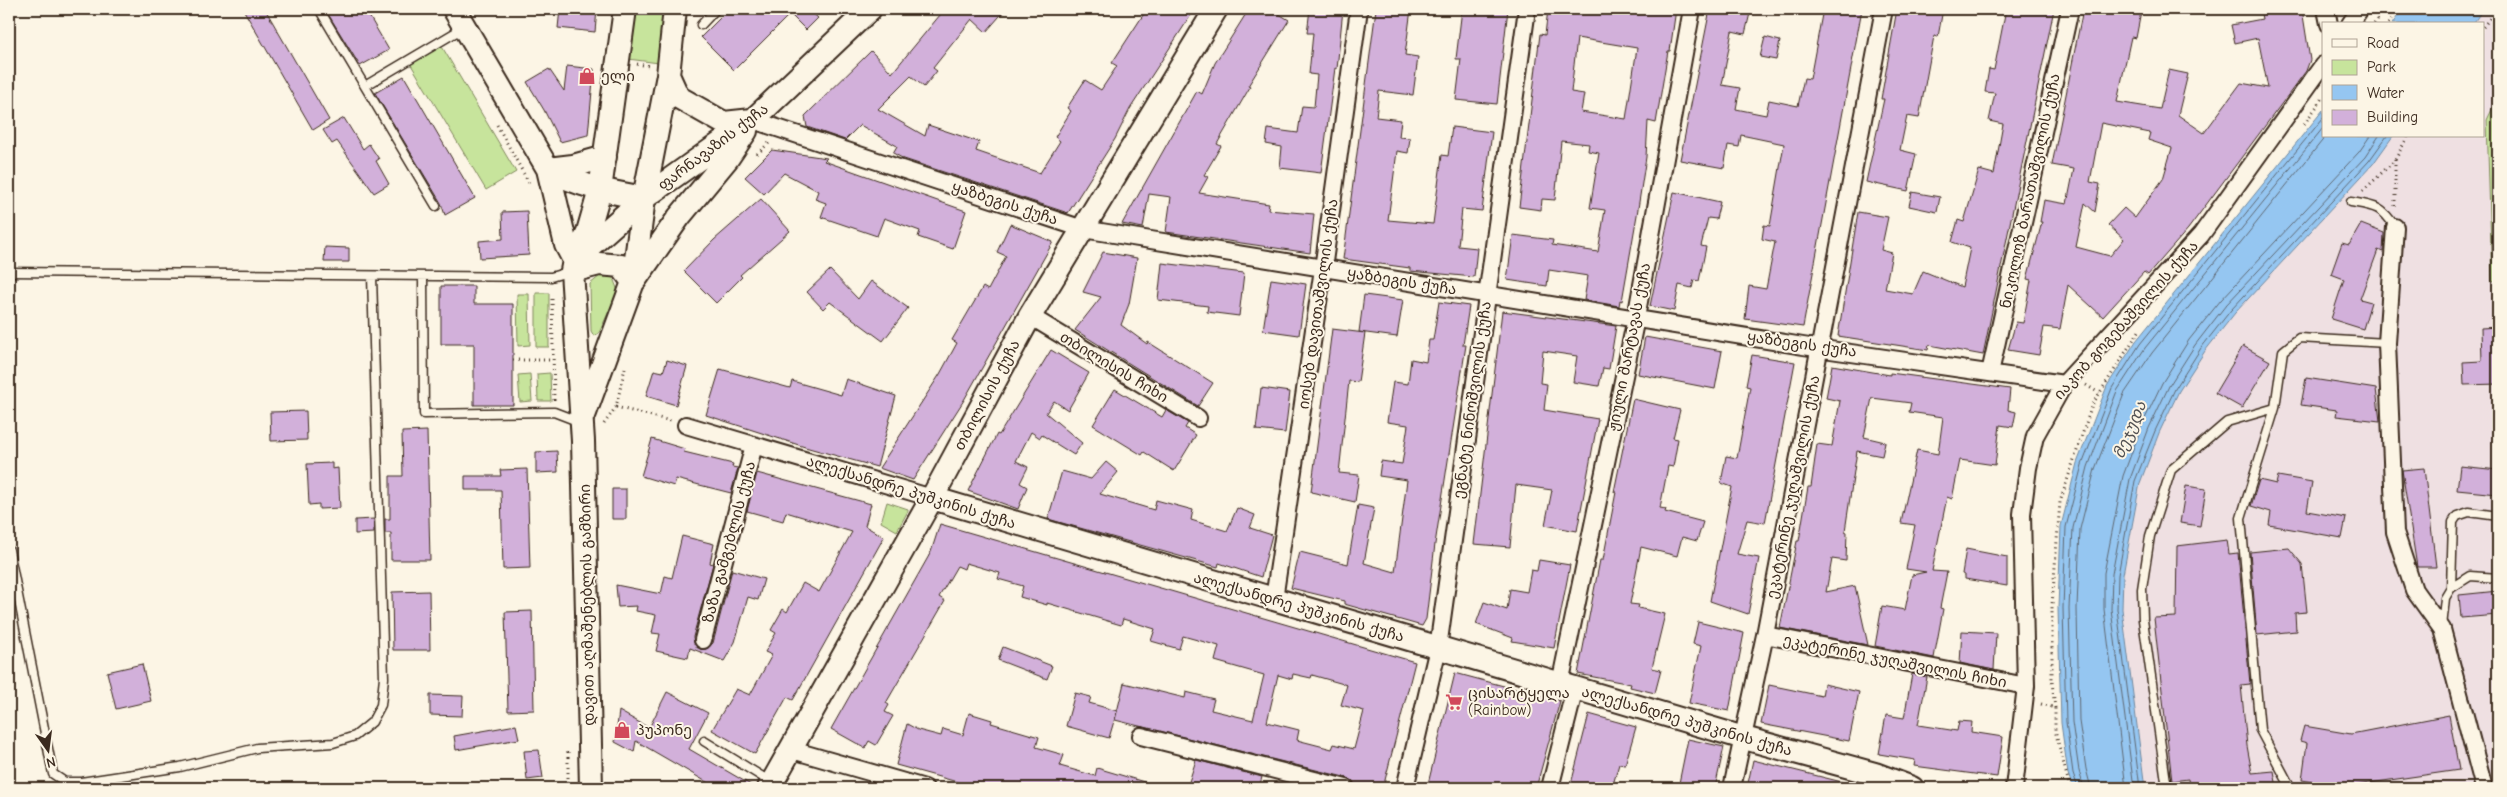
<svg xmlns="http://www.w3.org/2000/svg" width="2507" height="797" viewBox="0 0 2507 797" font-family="'Comic Neue','Noto Sans Georgian',sans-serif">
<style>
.built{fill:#efe0e2}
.green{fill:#c7e49c;stroke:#81875d}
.water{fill:#95c6f1;stroke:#71889d}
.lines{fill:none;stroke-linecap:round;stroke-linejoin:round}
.shore{stroke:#5f6872;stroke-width:1}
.building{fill:#d2b0da;stroke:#3b2a1e;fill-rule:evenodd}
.lane-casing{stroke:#3b2a1e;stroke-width:11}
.street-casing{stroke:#3b2a1e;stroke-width:20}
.secondary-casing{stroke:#3b2a1e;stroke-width:26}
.path{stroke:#3b2a1e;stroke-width:3;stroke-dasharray:1 4;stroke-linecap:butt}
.lane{stroke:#fcf5e5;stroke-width:8}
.street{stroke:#fcf5e5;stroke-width:16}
.secondary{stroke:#fcf5e5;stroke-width:22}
.labels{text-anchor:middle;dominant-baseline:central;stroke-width:4;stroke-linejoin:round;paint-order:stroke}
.poi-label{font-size:15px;fill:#3b2a1e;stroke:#fcf5e5;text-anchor:start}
.street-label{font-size:15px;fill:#3b2a1e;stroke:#fcf5e5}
.water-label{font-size:16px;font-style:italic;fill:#525153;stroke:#fcf5e5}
</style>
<rect width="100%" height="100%" fill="#fcf5e5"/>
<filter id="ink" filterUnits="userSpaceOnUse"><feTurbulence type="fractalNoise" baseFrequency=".02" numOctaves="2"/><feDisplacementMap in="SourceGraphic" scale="10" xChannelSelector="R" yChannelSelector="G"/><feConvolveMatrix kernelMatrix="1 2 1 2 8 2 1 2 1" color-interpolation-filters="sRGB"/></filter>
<g filter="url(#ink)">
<path class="built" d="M2483 9H2498V788H2145L2122 609 2123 576 2140 483 2159 433 2179 391 2205 351 2235 313 2373 164 2393 136H2483V24H2473Z"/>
<path class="green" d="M633 9H664L659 63 628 59Z
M441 45 516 172 486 190 410 63Z
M2498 97V281L2492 282 2487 120Z
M607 275 613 278 618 291 599 333 594 336 591 331 590 284 600 276Z
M536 293H549V347H536Z
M517 294H529L530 345 518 346Z
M550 373 551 401H538L537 374Z
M530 374 532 401 520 402 518 375Z
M887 502 908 509V511L897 531 881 522Z"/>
<path class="water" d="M2403 9H2483L2473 24H2392Z
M2323 110V136H2393L2373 164 2235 313 2205 351 2179 391 2159 433 2140 483 2123 575 2122 609 2145 788H2073L2068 774 2061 723 2058 608 2061 526 2077 463 2107 386 2136 341Z"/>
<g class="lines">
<path class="shore" d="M2078 788 2073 773 2066 722 2063 608 2066 527 2082 465 2112 388 2140 344 2323 118
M2084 788 2079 771 2072 722 2069 608 2073 528 2088 467 2117 391 2145 348 2323 128
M2091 788 2086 769 2079 721 2077 608 2080 529 2095 469 2124 394 2152 353 2326 136
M2126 788 2104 609V573L2123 476 2142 425 2162 383 2189 340 2221 300 2359 152 2370 136
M2134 788 2111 609 2112 574 2130 479 2149 428 2169 386 2195 345 2226 305 2365 157 2379 136
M2140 788 2117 609 2118 575 2135 481 2155 431 2175 389 2201 348 2231 310 2369 161 2387 136"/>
</g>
<path class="building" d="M243 9H265L329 120 313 130Z
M325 9H365L389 50 360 66Z
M560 9H597L595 32 558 28Z
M729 9H808L818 18 806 30 790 14 734 70 701 37Z
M945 9H1006L986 32 972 19 933 68 937 71 924 87 911 76 878 109 925 136 928 125 979 142 976 151 1040 173 1060 141 1055 137 1071 111 1067 108 1085 80 1101 90 1117 66 1112 63 1147 9H1195L1130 109 1115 139 1068 213 904 159 893 153 897 146 860 125 845 140 807 127 805 116 871 51 892 73Z
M1249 9H1271L1289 20 1248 86 1250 87 1217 144 1221 146 1204 175 1208 177 1199 193 1269 204 1268 210 1314 214 1310 253 1166 232 1171 197 1149 194 1143 228 1122 224 1197 91 1202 94 1215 63Z
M1310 9H1343L1337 69 1335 68 1321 173 1280 168 1282 147 1266 144 1268 129 1298 133 1302 106 1314 107 1317 75 1309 74 1313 33H1307Z
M1376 9H1411L1405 55 1418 57 1413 95 1379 91 1376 117 1401 120 1399 137 1410 138 1408 153 1397 151 1388 220 1433 224 1442 155 1448 156 1452 127 1492 132 1482 211 1462 209 1458 246 1477 248 1474 277 1410 271V268L1343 259Z
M1462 9H1508L1497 104 1456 100 1461 59H1456Z
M1548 9H1593L1640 14V9H1676L1670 51H1668L1656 123 1648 121 1646 157 1637 215 1622 301 1620 300 1619 306 1584 300 1588 276 1549 270 1547 286 1507 280 1513 235 1553 240 1552 245 1598 252 1605 210 1590 208 1599 153 1588 151 1589 144 1561 141 1555 200 1542 199 1541 210 1519 207 1540 34 1545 35ZM1577 38 1637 48 1626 119 1581 112 1584 94 1571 92Z
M1710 9H1751L1745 34 1732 31 1722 85 1740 88 1736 109 1766 115 1769 100 1798 106 1804 78 1810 79 1823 9H1862L1803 327 1745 319 1749 286 1766 289 1775 242 1762 239 1764 225 1770 226 1784 144 1741 135 1739 147 1728 145 1724 168 1680 160Z
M1897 9H1943L1938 37 1934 36 1919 118 1907 116 1900 150 1916 154 1908 191 1866 182 1884 99H1881Z
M2006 9H2054L1983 355 1929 345 1928 350 1838 336 1858 212 1888 217 1881 250 1892 253 1885 289 1913 294 1923 271 1962 287 1970 248 1952 242 1958 220 1964 222 1979 170 1994 174 2003 124 1989 121 1995 93 1985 92 1989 69 1994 70Z
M2083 9H2126L2141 12 2136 38 2131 37 2117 102 2160 109 2169 70 2188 74 2178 115 2204 133 2241 83 2268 88 2258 38 2235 43 2231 25 2262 19 2260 9H2302L2310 60 2306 71 2188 229 2148 275 2144 272 2103 317 2068 285 2060 329 2044 327 2039 355 2008 350 2016 322 2023 323 2031 280 2027 279 2042 222H2040L2044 200 2067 204 2074 169 2052 165ZM2101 123 2150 133 2148 140 2172 148 2163 179 2135 218 2124 208 2108 225 2124 239 2110 256 2076 247 2085 203 2095 212 2100 184 2090 182Z
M1765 37 1780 41 1776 60 1760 57Z
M567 66 594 69 588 135 560 142 544 110 527 82 549 69 564 91Z
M404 76 475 198 445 215 441 203 375 93Z
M344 118 363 149 369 144 379 159 376 161 389 184 374 193 337 141 332 144 323 130Z
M772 150 827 158 824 161 966 211 953 249 918 237 920 231 884 218 877 236 821 217 826 203 815 199 818 191 784 173 764 194 745 177Z
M1674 192 1720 202 1716 219 1708 218 1701 246 1706 247 1699 281 1694 280 1692 288 1679 285 1674 311 1650 306Z
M1912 192 1940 197 1937 212 1909 206Z
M761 199 790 231 740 275 742 277 716 303 684 271 714 240Z
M527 211 529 255 480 258 479 241 503 239 502 212Z
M1010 224 1053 242 964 400 913 480 879 468 940 374 957 343 952 340 983 287 988 290 1006 256 997 252Z
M2361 224 2384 233 2383 252 2378 250 2360 299 2371 302 2363 329 2331 319 2344 279 2331 274 2342 243 2349 245Z
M325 247 349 248V262H324Z
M1103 252 1137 258 1129 304 1121 325 1147 344 1148 342 1213 383 1198 406 1075 330 1101 297 1083 292Z
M1162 263 1244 273 1239 316 1207 312 1208 306 1158 300Z
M830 270 858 299 871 281 908 308 883 341 830 302 823 309 807 292Z
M1271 279 1306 284 1299 335 1263 330Z
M441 286H474V304H513V405H474V344H441Z
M1364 295 1403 300 1397 337 1359 332Z
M1439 302 1469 306 1463 345H1466L1435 544 1426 619 1422 626 1344 604V601L1291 588 1300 552 1348 564 1358 505 1374 508 1364 563 1395 572 1407 480 1379 476 1381 461 1402 464 1408 425 1387 422 1393 382 1408 384 1411 359 1426 362 1429 340H1433Z
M1502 311 1616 326 1609 369 1603 368 1599 386 1573 382 1577 356 1543 351 1540 383 1547 384 1544 410 1598 419 1577 531 1545 525 1552 490 1516 485 1510 547 1474 544Z
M2498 327V384L2464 385 2463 362 2482 361 2481 328Z
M1332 329 1365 333 1358 382 1349 381 1339 473 1359 475 1355 502 1311 492Z
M1645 337 1722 351 1715 389 1638 374Z
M2243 346 2270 361 2242 408 2215 393Z
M1051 350 1089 373 1068 410 1054 401 1046 413 1082 443 1074 455 1042 435 1040 438 1031 432 1016 461 1028 467 1020 483 1027 487 1018 509 968 491 997 434 999 435Z
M1752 355 1795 362 1765 523 1747 520 1737 554 1759 558 1748 614 1710 601 1732 487 1721 483 1726 456 1737 458 1750 387 1746 386Z
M667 360 687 366 676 405 646 396 654 370 663 372Z
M1832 365 1890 375V373L2010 389 2008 410 2016 412 2013 427 2000 425 1995 465 1960 460 1952 499 1947 497 1932 571 1947 572 1940 608 1943 609 1934 658 1875 646 1882 606 1905 610 1912 575 1926 572 1906 569 1915 525 1901 523 1917 450 1938 454 1943 417 1909 412 1911 403 1872 398 1864 437 1885 442 1882 456 1857 451 1845 531 1847 532 1846 561 1832 559 1826 592 1855 586 1868 645 1780 628 1797 541H1799L1808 487H1811L1817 444 1832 446 1840 401 1826 398Z
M720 369 790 388 792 381 841 395 846 379 896 396 877 467 805 447 706 415Z
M2306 378 2376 389 2380 421 2336 416 2337 410 2301 405Z
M1261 388 1290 392 1285 433 1256 430Z
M1115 389 1162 417 1166 410 1188 423 1185 428 1196 435 1174 471 1144 452 1142 455 1093 425Z
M1633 399 1680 410 1673 438 1678 439 1673 467 1668 466 1660 508 1666 509 1665 512 1703 522 1697 541 1682 537 1677 556 1641 547 1630 604 1639 605 1638 608 1665 614 1652 668 1661 670 1655 693 1630 687 1631 684 1578 674 1600 560H1603L1616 492H1614Z
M306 411 307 440 271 441 270 412Z
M427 431 430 560H391V533H385V519H390V476H403L402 432Z
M652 439 685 449 684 452 733 464 732 467 738 468 731 493 676 479 674 486 641 476Z
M557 451 558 472 536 473V452Z
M1106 462 1118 472 1100 494 1154 510 1156 500 1193 510 1191 520 1227 531 1237 508 1255 515 1250 528 1272 535 1261 577 1219 563 1218 567 1048 519 1062 471 1091 479Z
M332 463V469L338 468 340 508 319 509V504L309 505 307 464Z
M2460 466 2498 470V494L2457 490Z
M2424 468 2436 567H2417L2402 470Z
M527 469 530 568 503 569 501 490H465V476H501L500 470Z
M757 473 871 504 865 526 884 537 793 700 787 697 755 754 712 730 736 689 750 695 772 655 765 652 776 633 771 630 783 609 787 612 803 583 819 592 852 532 786 512 783 521 747 511Z
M2278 476 2312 482 2307 511 2346 518 2342 538 2269 525 2271 512 2251 506 2259 480 2276 484Z
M2186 486 2206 489 2200 526 2180 523Z
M612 489H626V519H612Z
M374 519V533L355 534V520Z
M940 524 1415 662 1383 788H1356L1353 781 1348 778 1115 720 1124 683 1185 698 1186 692 1214 699 1211 710 1253 720 1264 675 1215 661 1219 646 1183 636 1179 649 1151 641 1155 629 1123 619 1121 625 1047 603V605L1020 597 1023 586 998 579 1000 573 966 563 964 569 957 566 939 597 945 601 886 703 889 705 885 712 893 716 876 745 869 741 865 748 831 729 931 552ZM1293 674 1311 678 1312 675 1347 685 1341 705 1364 711 1354 749 1334 744 1332 749 1297 740 1299 730 1267 722 1278 675 1292 679Z
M682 536 714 544 710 563 713 564 693 637 694 643 700 649H706L713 643 732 570 764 579 758 600 748 597 735 642 724 661 690 648 688 658 656 651 660 634 652 633 656 615 636 611 637 606 618 607 616 585 661 594 665 576 672 578Z
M2227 540 2229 554 2238 553 2250 684 2241 685 2247 746 2252 773 2274 771 2277 788H2189L2188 779 2172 781 2154 618 2176 617 2177 546Z
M2289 548 2302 564 2307 612 2295 613 2296 631 2257 635 2250 552Z
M1966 549 2007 557V586L1965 579V575L1962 574Z
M1539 560 1570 565 1554 648 1512 641 1513 638 1476 624 1484 602 1507 610 1510 589 1527 592 1531 570 1537 571Z
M429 591 430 650H393L392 592Z
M2498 591V615L2461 618 2459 595Z
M532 611 534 710 508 711 505 612Z
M1698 622 1744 633 1729 711 1689 703 1701 646 1693 644Z
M1962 631 1996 633 1994 670 1960 663Z
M1003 647 1052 666 1047 679 998 660Z
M142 664 151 701 116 709 107 672Z
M1455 673 1560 701 1536 788H1427Z
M1912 674 1927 677 1918 725 1957 731 1959 721 1972 722 1971 732 2003 737 1997 777 1914 766 1915 760 1879 754 1886 715 1904 718Z
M1824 684 1859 692 1849 741 1761 724 1769 685 1822 696Z
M667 692 708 713 689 749 756 788H717L636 741 634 752 615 742 619 711 649 728Z
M1075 693 1091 697 1089 703 1117 711 1109 738 1066 726Z
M430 695 463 696 462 716 430 715Z
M969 713 992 720 991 723 1039 737 1036 747 1064 755 1060 766 1095 776 1097 768 1151 784V788H979L896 765 907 724 918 730 941 736 943 729 963 735Z
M1589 714 1636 727 1625 765 1619 764 1612 788H1570Z
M2449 715 2459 770 2342 787 2302 780 2307 743 2300 741 2304 726 2351 734Z
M516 725 519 739 456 750 454 736Z
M1688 739 1724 747 1715 788H1678Z
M539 750 543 778 527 780 524 751Z
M1196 760 1262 777 1259 788H1187Z
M1753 760 1846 783 1845 788H1747Z"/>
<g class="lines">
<g class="lane-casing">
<path id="lane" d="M319 9 436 206
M701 25 716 9
M365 86 463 28
M2351 202C2374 206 2382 206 2395 227
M9 272 551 277 571 271
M423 276 424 414 554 412 580 422
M2275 408 2283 351 2299 338 2387 343
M9 550 53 774 65 782H81L180 767 257 748 333 743 355 736 372 722 381 705 384 678 372 276
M2451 588 2470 576 2498 578
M2442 627 2445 598 2451 588 2453 522 2457 516 2469 512 2498 516
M704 741 771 782
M2167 788 2143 620 2142 589 2150 536 2171 470 2227 422 2275 408 2241 518 2260 730 2291 788"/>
</g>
<g class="street-casing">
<path id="street" d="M2326 9 2329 24
M2350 24 2360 9
M753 120 1083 229 1803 346 2064 384
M2395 227 2387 343 2395 532 2414 590 2442 629 2484 788
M1030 316 1198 418
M1990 373 2070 9
M686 425 932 498
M1274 599 1323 269 1359 9
M1765 635 2026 686
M703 640 754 445
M1560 684 1636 318 1692 9
M1141 736 1346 788
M792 750 925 788
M1405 788 1438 648 1527 9
M1550 788 1575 688
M1732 788 1765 635 1884 9
M2014 788 2026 686 2022 514 2028 468 2035 436 2064 384 2201 235 2323 65"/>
</g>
<g class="secondary-casing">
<path id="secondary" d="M454 9 548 169 566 245 574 260
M668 75 678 97 724 123 752 120
M548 169C579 186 609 192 644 198
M548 169 573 166 605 157
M582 253 644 198 753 120 870 9
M572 271 599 264 621 266 633 282
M635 280 679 217 727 159 746 131
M585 413 633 282 644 198 668 75 675 9
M932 498 1744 738 1875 774 1912 788
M591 788 583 441 572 271 574 260 587 235 600 190 625 9
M769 788 932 498 1030 316 1216 9"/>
</g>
<path class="path" d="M2374 24 2385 9
M2388 24 2399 9
M2483 27 2497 9
M637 64 650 66
M2304 124 2323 98
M497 125 530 185
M757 154 769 143
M2363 191 2395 160 2408 136
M2395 206V160
M552 299 554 400
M513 360H553
M2086 385 2099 393
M616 407 671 421
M604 424 616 407 625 368
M2041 704 2055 708V730L2070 788
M2055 708 2052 682V605L2060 502 2092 405 2141 328
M568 752V788"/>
<use href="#lane" class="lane"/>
<use href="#street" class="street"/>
<use href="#secondary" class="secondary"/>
</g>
</g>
<defs>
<g id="shop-bare" transform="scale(1.35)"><path d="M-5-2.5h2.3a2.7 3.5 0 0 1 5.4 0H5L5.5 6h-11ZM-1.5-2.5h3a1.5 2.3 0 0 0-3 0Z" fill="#d1495b" stroke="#fcf5e5" stroke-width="2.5" paint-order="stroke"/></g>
<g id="supermarket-bare" transform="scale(1.35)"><path d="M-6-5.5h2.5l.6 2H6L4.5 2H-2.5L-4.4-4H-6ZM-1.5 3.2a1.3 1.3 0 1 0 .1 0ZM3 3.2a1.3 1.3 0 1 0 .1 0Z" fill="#d1495b" stroke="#fcf5e5" stroke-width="2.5" paint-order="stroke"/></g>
</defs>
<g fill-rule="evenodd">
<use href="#shop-bare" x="587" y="76"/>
<use href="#supermarket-bare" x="1454" y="702"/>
<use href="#shop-bare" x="622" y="730"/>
</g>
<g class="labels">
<g class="poi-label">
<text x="601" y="76">ელი</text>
<text x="1468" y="693">ცისარტყელა<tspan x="1468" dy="17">(Rainbow)</tspan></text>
<text x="636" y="730">პუპონე</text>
</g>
<g class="street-label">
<text transform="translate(713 147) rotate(-37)">ფარნავაზის ქუჩა</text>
<text transform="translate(2030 191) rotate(-78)">ნიკოლოზ ბარათაშვილის ქუჩა</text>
<text transform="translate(1005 203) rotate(18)">ყაზბეგის ქუჩა</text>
<text transform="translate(1402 281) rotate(9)">ყაზბეგის ქუჩა</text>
<text transform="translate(1318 304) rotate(-82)">იოსებ დავითაშვილის ქუჩა</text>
<text transform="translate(2126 320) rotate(-48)">იაკობ გოგებაშვილის ქუჩა</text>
<text transform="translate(1802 344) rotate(8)">ყაზბეგის ქუჩა</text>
<text transform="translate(1629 347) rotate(-79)">ჟიული შარტავას ქუჩა</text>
<text transform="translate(1114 367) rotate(31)">თბილისის ჩიხი</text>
<text transform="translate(987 395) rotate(-62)">თბილისის ქუჩა</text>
<text transform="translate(1472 400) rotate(-82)">ეგნატე ნინოშვილის ქუჩა</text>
<text transform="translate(1793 487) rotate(-79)">ეკატერინე ჯუღაშვილის ქუჩა</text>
<text transform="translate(911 492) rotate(17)">ალექსანდრე პუშკინის ქუჩა</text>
<text transform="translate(729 542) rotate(-75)">ზაზა გამგებლის ქუჩა</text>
<text transform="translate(587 605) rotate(-91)">დავით აღმაშენებლის გამზირი</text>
<text transform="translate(1299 607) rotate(16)">ალექსანდრე პუშკინის ქუჩა</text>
<text transform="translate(1895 661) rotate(11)">ეკატერინე ჯუღაშვილის ჩიხი</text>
<text transform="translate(1687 721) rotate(16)">ალექსანდრე პუშკინის ქუჩა</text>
</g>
<g class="water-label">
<text transform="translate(2130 430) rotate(-67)">მეჯუდა</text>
</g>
</g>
<rect width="2507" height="797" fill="none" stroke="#fcf5e5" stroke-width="30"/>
<rect x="15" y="15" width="2477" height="767" fill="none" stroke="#3b2a1e" stroke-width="2" filter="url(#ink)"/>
<rect x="2322" y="22" width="162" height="115" fill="#fcf5e5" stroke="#afa495"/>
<rect x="2332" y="39" width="25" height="8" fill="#fcf5e5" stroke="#afa495"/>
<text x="2367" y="48" font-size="15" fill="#3b2a1e">Road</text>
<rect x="2332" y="60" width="25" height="15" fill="#c7e49c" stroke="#afa495"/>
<text x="2367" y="72" font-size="15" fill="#3b2a1e">Park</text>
<rect x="2332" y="85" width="25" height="15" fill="#95c6f1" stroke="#afa495"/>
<text x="2367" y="98" font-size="15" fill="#3b2a1e">Water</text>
<rect x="2332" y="110" width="25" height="15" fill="#d2b0da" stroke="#afa495"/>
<text x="2367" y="122" font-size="15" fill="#3b2a1e">Building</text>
<g transform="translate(48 750) rotate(166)" stroke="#fcf5e5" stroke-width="4" paint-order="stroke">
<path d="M0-4L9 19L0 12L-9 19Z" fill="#3b2a1e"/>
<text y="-8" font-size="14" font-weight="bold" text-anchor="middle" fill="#3b2a1e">N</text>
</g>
</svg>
